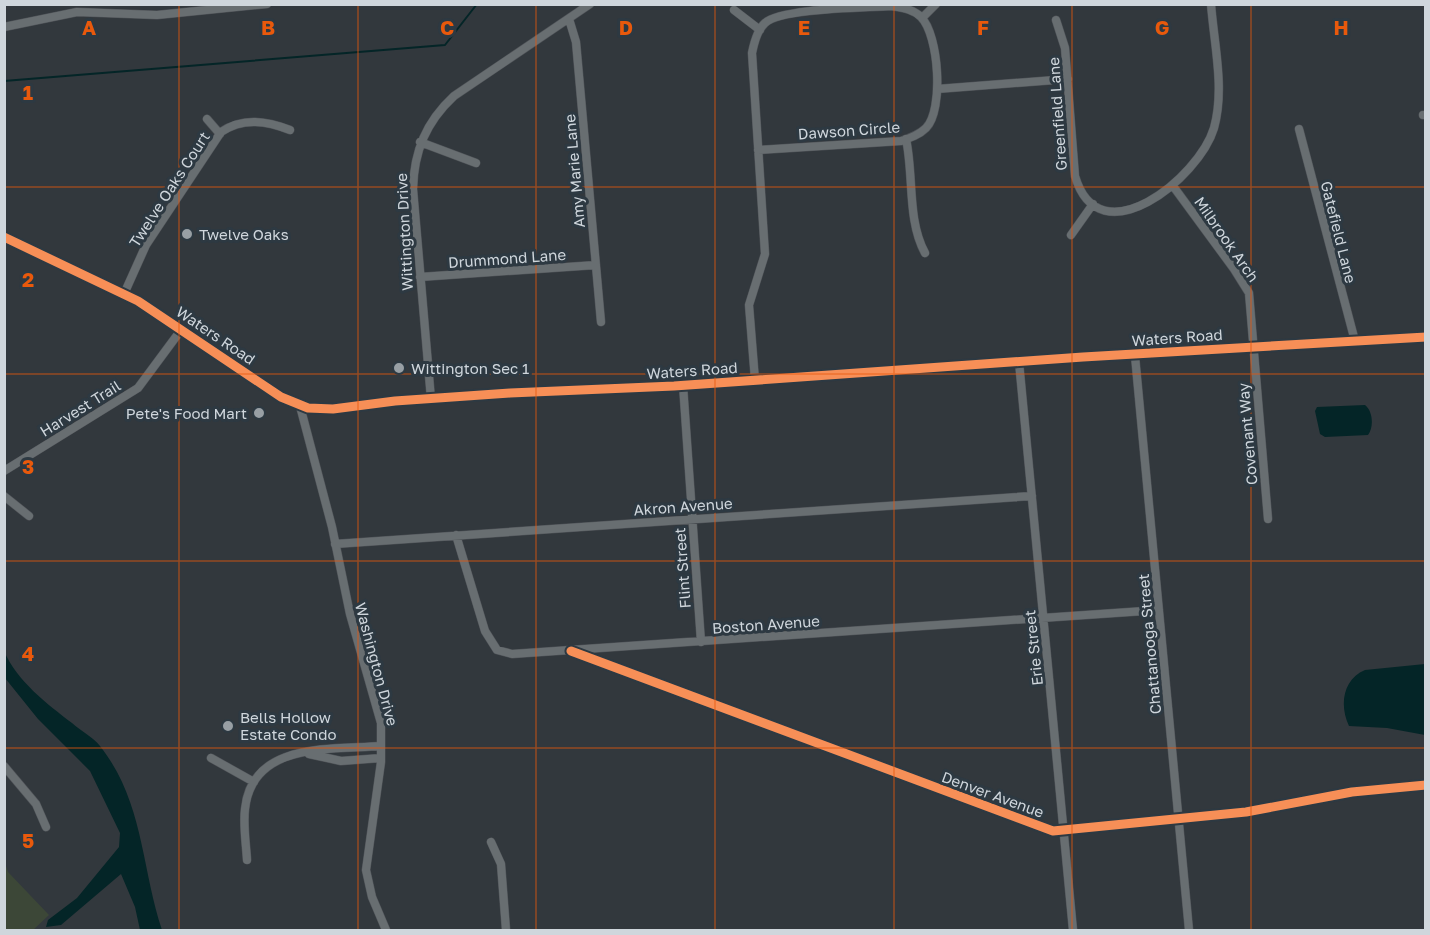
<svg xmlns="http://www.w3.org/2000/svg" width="1430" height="935" viewBox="0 0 1430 935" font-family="'Golos Text',sans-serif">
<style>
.green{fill:#3c4737}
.water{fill:#042527}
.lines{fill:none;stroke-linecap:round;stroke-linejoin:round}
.stream{stroke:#042527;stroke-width:2}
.minor-casing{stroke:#4f5358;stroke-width:9}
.tertiary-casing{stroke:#4f5358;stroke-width:10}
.minor{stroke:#686e71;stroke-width:8}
.tertiary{stroke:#686e71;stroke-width:9}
.cycleway-casing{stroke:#2d3942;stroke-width:13}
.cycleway{stroke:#f78f57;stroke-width:9}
.grid{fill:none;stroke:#e8590c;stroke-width:1.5;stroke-opacity:0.55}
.poi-dot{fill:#989fa4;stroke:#2d3942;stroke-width:2}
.labels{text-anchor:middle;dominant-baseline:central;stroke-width:6;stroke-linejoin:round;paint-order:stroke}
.street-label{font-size:15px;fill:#cfd6dc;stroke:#2d3942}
.poi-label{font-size:15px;fill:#cfd6dc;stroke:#2d3942;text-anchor:start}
.grid-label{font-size:20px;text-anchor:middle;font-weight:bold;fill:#e8590c;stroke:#2d3942;stroke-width:6;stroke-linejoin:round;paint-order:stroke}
</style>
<rect width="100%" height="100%" fill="#32383d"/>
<path class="green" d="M5 863 8 872 49 915 33 930H5Z"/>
<path class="water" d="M1365 405C1373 411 1374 427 1368 435L1325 437 1320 434 1315 411 1317 407Z
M4 651C17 681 47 704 72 723 81 731 93 737 100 746 144 802 141 867 162 930H140L135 907 121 874 61 925 46 927 48 920 77 898 119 847 120 833 90 771 38 719 5 678Z
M1425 664V735L1387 728 1349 726C1339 705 1343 679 1365 670Z"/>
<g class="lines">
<path class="stream" d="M4 81 445 45 477 4"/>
<g class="minor-casing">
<path id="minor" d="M734 10 760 30
M922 18 936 4
M569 19 576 42 601 322
M1056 20 1065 48 1075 176C1099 259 1199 178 1214 128 1225 89 1214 44 1211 4
M4 27 77 12 157 15 267 4
M937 89 1068 79
M1423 115H1426
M207 119 220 134
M1299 129 1355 341
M906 139C914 176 907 220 925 253
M420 142 476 163
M1173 186 1234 269 1249 293 1268 519
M1071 235 1093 204
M420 277 596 265
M124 294 146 245 221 132C243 117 267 121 290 130
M1135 356 1189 930
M1019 362 1073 930
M755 380 749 305 765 254 752 53C754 43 757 30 765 23 781 8 866 8 891 6 902 8 913 9 921 17 939 35 944 110 926 128 919 135 910 138 901 141L758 150
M683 385 701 642
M431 399 413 189C414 151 426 122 454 96L590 4
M300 406 332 527 350 614 381 723V762L366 870 372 897 386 930
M4 471 138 388 181 330
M4 496 29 516
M456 535 485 631 497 650 512 654 1159 610
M335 544 1032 496
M571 651 1053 831 1246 812 1352 792 1426 785
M309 754 341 761 381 758
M211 758 254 782
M4 766 36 804 46 827
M491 842 501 864 506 930
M247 860C246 843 243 825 245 809 252 741 332 750 381 746"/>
</g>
<g class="tertiary-casing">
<path id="tertiary" d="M4 237 138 301 281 397 308 408 333 409 395 401 510 393 674 386 1083 357 1426 337"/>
</g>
<use href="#minor" class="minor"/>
<use href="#tertiary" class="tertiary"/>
<g class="cycleway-casing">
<path id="cycleway" d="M4 237 138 301 281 397 308 408 333 409 395 401 510 393 674 386 1083 357 1426 337
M571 651 1053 831 1246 812 1352 792 1426 785"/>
</g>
<use href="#cycleway" class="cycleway"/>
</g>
<path class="grid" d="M179 4V930M358 4V930M536 4V930M715 4V930M894 4V930M1072 4V930M1251 4V930M4 187H1426M4 374H1426M4 561H1426M4 748H1426"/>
<g class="poi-dot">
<circle cx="187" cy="234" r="6"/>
<circle cx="399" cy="368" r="6"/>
<circle cx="259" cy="413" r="6"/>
<circle cx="228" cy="726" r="6"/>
</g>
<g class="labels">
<g class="street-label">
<text transform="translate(1057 114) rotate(-94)">Greenfield Lane</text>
<text transform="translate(849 130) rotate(-4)">Dawson Circle</text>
<text transform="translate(574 171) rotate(-95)">Amy Marie Lane</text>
<text transform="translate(169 189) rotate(-57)">Twelve Oaks Court</text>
<text transform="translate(404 232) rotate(-93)">Wittington Drive</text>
<text transform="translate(1339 232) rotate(76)">Gatefield Lane</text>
<text transform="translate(1227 239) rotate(55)">Milbrook Arch</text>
<text transform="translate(507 258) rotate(-4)">Drummond Lane</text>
<text transform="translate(216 335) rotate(34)">Waters Road</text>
<text transform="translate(1177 337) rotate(-4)">Waters Road</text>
<text transform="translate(692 370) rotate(-4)">Waters Road</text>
<text transform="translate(80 408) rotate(-32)">Harvest Trail</text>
<text transform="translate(1247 434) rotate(-95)">Covenant Way</text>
<text transform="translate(683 506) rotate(-4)">Akron Avenue</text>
<text transform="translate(682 568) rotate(-94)">Flint Street</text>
<text transform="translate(766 624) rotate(-4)">Boston Avenue</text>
<text transform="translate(1149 644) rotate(-95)">Chattanooga Street</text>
<text transform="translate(1033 648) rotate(-96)">Erie Street</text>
<text transform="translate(377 664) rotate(75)">Washington Drive</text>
<text transform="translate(993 794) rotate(20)">Denver Avenue</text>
</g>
<g class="poi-label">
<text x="199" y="234">Twelve Oaks</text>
<text x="411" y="368">Wittington Sec 1</text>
<text x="247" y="413" text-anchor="end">Pete's Food Mart</text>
<text x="240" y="717">Bells Hollow<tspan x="240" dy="17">Estate Condo</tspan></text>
</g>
</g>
<g class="grid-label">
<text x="89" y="35">A</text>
<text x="268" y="35">B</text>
<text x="447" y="35">C</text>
<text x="626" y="35">D</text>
<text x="804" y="35">E</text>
<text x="983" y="35">F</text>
<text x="1162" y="35">G</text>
<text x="1341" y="35">H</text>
<text x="28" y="100">1</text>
<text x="28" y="287">2</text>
<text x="28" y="474">3</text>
<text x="28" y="661">4</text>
<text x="28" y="848">5</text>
</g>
<rect width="1430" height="935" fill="none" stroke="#cfd6dc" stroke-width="12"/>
</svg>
